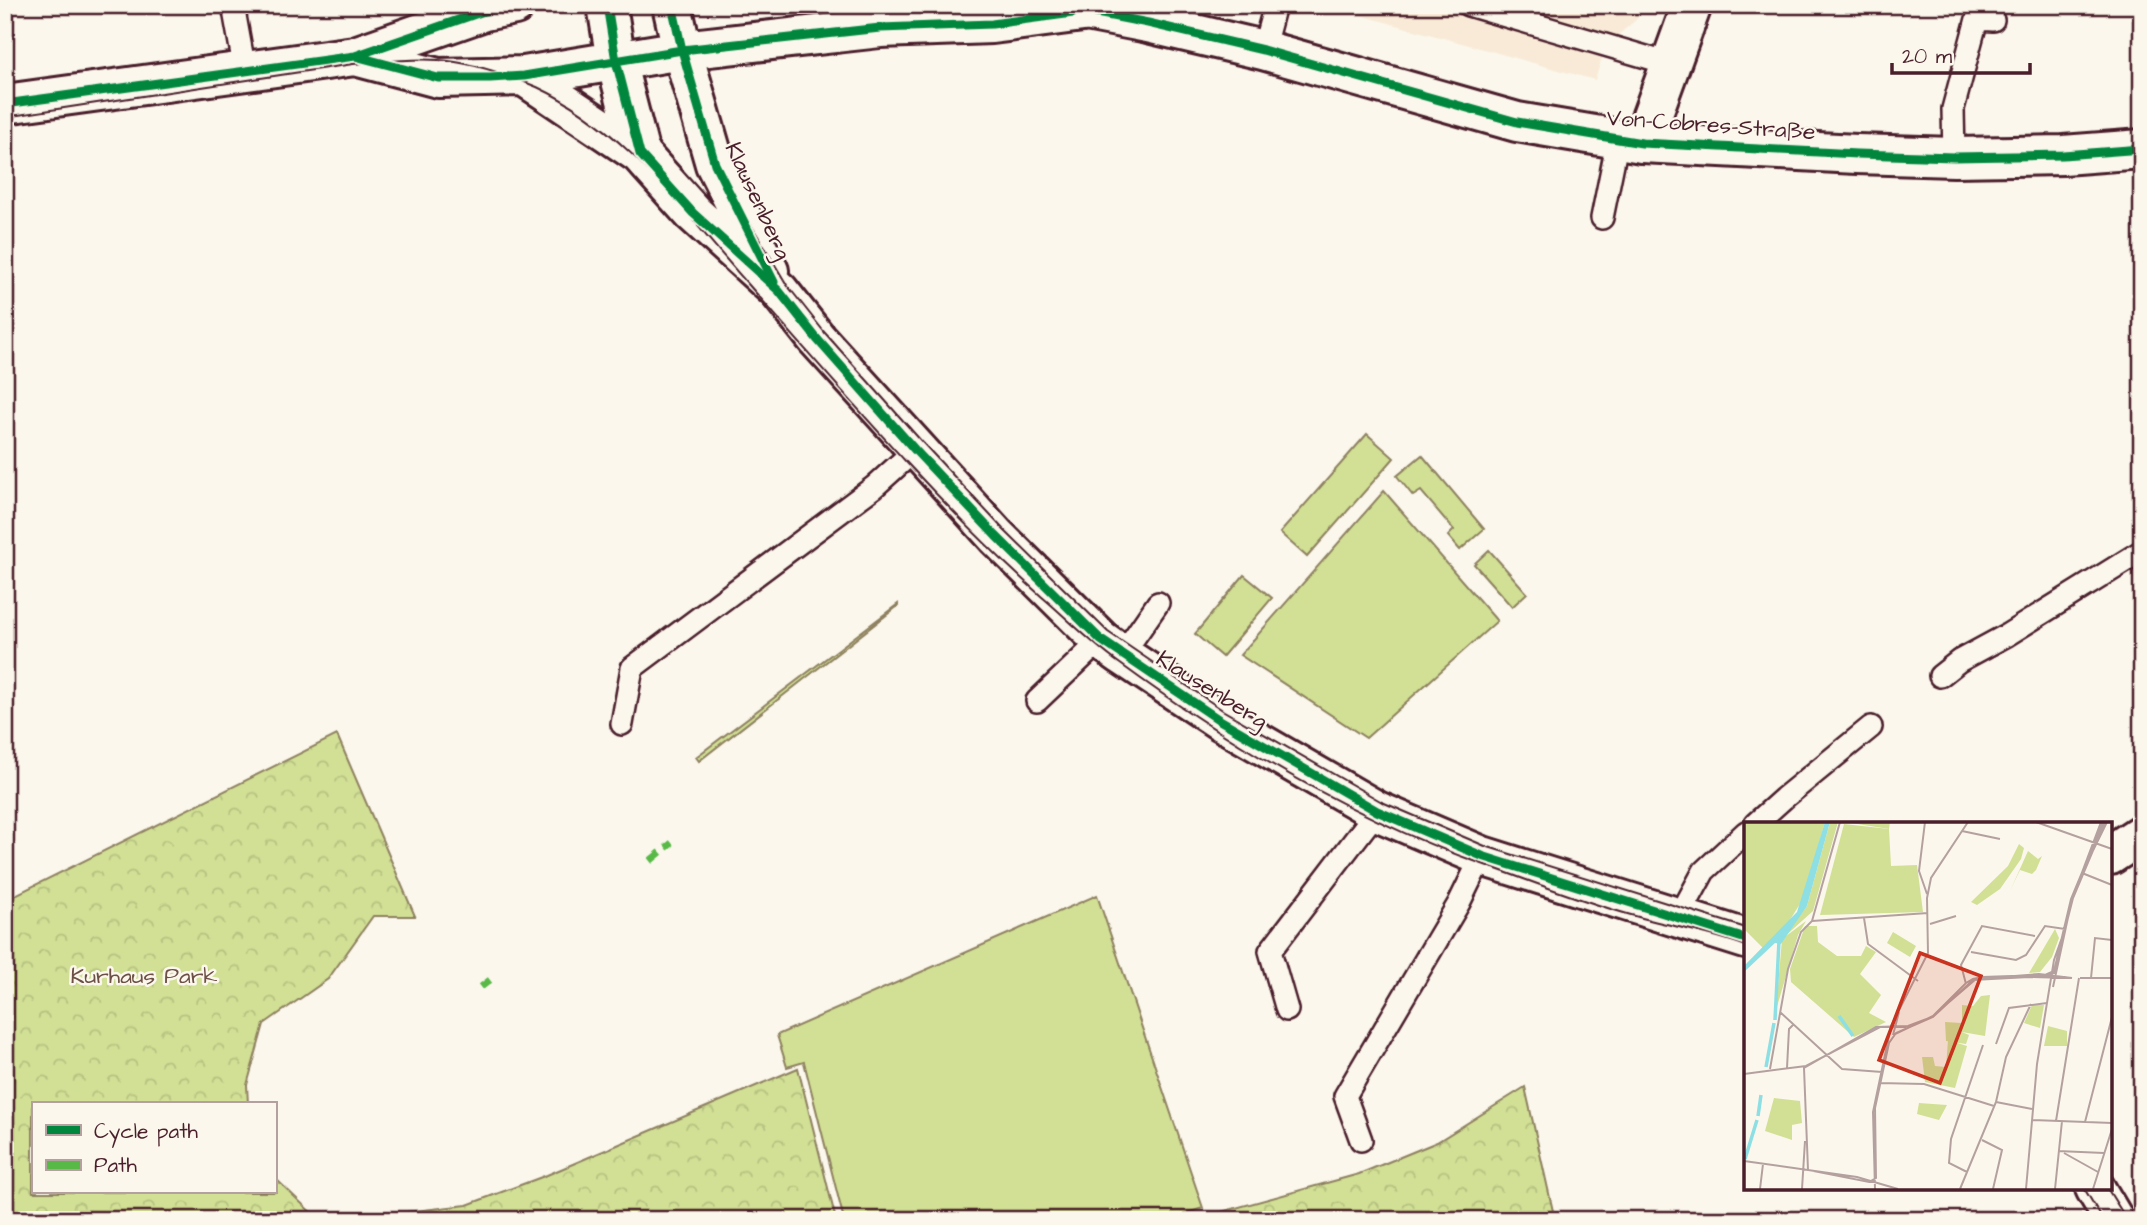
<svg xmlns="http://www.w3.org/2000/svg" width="2147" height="1225" viewBox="0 0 2147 1225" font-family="'Architects Daughter',sans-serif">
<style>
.built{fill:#f8ead6}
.grass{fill:#d1e094;stroke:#8e8060;stroke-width:2}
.forest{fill:url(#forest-crowns);stroke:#8e8060;stroke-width:2}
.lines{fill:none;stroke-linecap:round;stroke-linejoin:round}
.service-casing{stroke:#4a1f2b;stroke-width:26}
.minor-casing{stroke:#4a1f2b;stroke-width:44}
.tertiary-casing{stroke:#4a1f2b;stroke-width:44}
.service{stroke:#fbf7ec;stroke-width:21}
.minor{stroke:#fbf7ec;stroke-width:38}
.tertiary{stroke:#fbf7ec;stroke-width:38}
.tram{stroke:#4a1f2b;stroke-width:2}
.quiet{stroke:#58b947;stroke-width:7;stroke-dasharray:14 7;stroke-linecap:butt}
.cycleway-casing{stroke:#fbf7ec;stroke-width:13}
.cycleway{stroke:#00873e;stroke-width:9}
.labels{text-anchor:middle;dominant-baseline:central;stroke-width:5;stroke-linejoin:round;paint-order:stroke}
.street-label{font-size:23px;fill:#4a1f2b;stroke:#fbf7ec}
.park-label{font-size:23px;fill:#6c4f45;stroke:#fbf7ec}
.inset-river{fill:none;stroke:#8ddfe4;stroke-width:3.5}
.inset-road{fill:none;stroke:#b4a19f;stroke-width:2}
.view{fill:#c8321e;fill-opacity:0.15;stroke:#c8321e;stroke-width:3.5}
.inset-edge{fill:none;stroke:#4a1f2b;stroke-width:3.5}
</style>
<defs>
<pattern id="forest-crowns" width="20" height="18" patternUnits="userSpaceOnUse" patternTransform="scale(1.75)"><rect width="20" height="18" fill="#d1e094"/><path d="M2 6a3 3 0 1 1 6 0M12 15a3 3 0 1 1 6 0" fill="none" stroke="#b5c080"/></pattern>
</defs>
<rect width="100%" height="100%" fill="#fbf7ec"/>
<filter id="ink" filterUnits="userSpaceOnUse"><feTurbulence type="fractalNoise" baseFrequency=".0143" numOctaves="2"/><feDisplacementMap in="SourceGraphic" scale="14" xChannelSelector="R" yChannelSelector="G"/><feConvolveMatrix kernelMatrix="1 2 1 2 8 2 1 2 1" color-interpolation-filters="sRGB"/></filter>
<g filter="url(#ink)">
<path class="built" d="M1324 5H1643L1637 19 1606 45 1595 80Z"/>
<path class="grass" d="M1367 434 1394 458 1307 557 1280 533Z
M1422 455 1484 529 1460 550 1448 536 1454 530 1421 491 1413 496 1397 476Z
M1384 491 1497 621 1366 738 1240 655Z
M1489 550 1527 593 1512 607 1474 564Z
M1244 575 1272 598 1222 657 1195 634Z
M898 604V606L699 761 696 757Z
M1097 895 1203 1208 1165 1220H844L804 1062 787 1067 777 1035Z"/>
<path class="forest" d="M337 735 415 916H373L328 979 264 1024 247 1085 248 1104H33V1192H275V1178L319 1220H5V900Z
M798 1068 836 1220H336L467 1205 547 1175Z
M1525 1087 1555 1220H1192L1359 1174 1437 1142Z"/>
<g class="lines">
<g class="service-casing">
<path id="service" d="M233 5 245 71
M1468 5 1670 64
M1263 50 1275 5
M1954 157 1953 109 1977 19 1993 20
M1602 218 1618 139
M1122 655 1158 603
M1940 676 1959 661 2007 635 2142 551
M1037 701 1101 640
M622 724 632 668 874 487 915 450
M1755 824 1784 798 1871 727
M1679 917 1704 871 1746 832
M1287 1010 1270 951 1377 811
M1361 1140 1345 1096 1459 903 1482 856"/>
</g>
<g class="minor-casing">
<path id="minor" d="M1642 143 1692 5
M2110 855 2142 834"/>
</g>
<g class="tertiary-casing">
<path id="tertiary" d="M607 5 616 61 640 154
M672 5 682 50 715 164 769 271
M1055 5 1148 23 1263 50 1517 122 1642 143 1857 154 1954 157 2063 155 2142 149
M355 56 438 78 524 76 682 50 880 28 992 24 1083 12
M524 76 640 154 693 213 779 291 817 339 996 536 1101 640 1122 655 1218 719 1377 811 1482 856 1746 939
M5 104 355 56 484 11 515 5
M2095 1188 2114 1220"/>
</g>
<use href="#service" class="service"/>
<use href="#minor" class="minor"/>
<use href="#tertiary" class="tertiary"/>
<path class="tram" d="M672 5 682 50 715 164 787 285 825 333 923 443 1003 529 1108 632 1224 711 1382 802 1485 846 1746 928
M5 117 353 64C381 62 410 58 438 60 472 62 506 74 537 87 626 128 684 213 748 284 842 391 935 501 1041 596 1067 618 1091 643 1119 663 1231 745 1353 819 1485 865 1533 882 1581 901 1631 915 1669 926 1709 932 1746 946
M2084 1188 2103 1220
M2107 1188 2127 1220"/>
<path class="quiet" d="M650 861 672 843
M481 987 490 980"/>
<g class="cycleway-casing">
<path id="cycleway" d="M607 5 616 61 640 154 693 213 779 291 817 339 915 450 996 536 1101 640 1218 719 1377 811 1482 856 1746 939
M672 5 682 50 715 164 774 282
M1055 5 1148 23 1263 50 1517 122 1642 143 1857 154 1954 157 2063 155 2142 149
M355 56 438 78H490L524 76 682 50 880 28 992 24 1073 13
M5 104 355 56 484 11 515 5"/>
</g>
<use href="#cycleway" class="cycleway"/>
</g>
</g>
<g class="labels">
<g class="street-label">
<text transform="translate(1711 125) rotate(4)">Von-Cobres-Straße</text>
<text transform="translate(758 201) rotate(65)">Klausenberg</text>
<text transform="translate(1212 690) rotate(32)">Klausenberg</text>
</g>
<g class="park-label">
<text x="144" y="976">Kurhaus Park</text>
</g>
</g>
<g transform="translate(1744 822)">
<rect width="368" height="368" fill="#fbf7ec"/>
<path d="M101 0H146L145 7ZM284 29 294 37 298 34 292 48 288 52 276 48 266 69ZM62 99 54 113 32 188 38 117ZM149 110 172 124 166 135 143 121ZM201 200 218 201V210L225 213 222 222 202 219ZM175 281 203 283 195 298 173 292Z" fill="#d1e094"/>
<path d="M0 0H81L59 77 44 101 19 126 0 107ZM86 0H94L69 89 38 117 63 84ZM275 22 280 26 277 37 256 67 233 83 227 80 264 44ZM61 104H73L74 120 93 134H117L122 124 132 130 116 152 137 173 125 191 142 200 110 215 47 160 46 147ZM311 107 315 116 308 135 296 150 285 151ZM246 173 241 214 218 210V183L229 184 237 174ZM288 183H300L296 206 280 201ZM304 204 323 209V224H300ZM204 218 223 224 211 266 181 260 178 235H189L191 244 202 245ZM30 276 56 279 58 301 48 303V318L21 309Z" fill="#d1e094"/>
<path d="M100 2 145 7 147 44 173 43 179 90 76 93Z" fill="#d1e094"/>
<path d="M81 0H86L63 84 37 122 31 121 0 150V144L53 90Z" fill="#8ddfe4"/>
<path class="inset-river" d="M95 194 109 214M31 198 35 119M22 245 30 201M14 294 17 273M1 337 13 298"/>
<path class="inset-road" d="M181 0 175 49 183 72M292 0 368 27M359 0 327 77 310 149 301 153 238 155 229 157 222 161 188 195 164 204 132 205 60 246 64 348 125 360 132 356 131 286 145 221 152 211 189 195 229 158 304 154 310 151 329 76 361 0M218 9 256 17M339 49 363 0M338 51 368 63M120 96 124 122 174 159M68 99 184 91M186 102 212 94M227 130 272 138 282 133 301 104 321 107M283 155 324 156M336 156H368M347 156 351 116 368 118M222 162 217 143 238 104 291 114M309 165 328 77 357 0M36 190 98 247 138 250M149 213 189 194 232 157 295 152 328 156M149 213 155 190M252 222 265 186 303 181M43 246 45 207 50 202M26 247 44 147 57 110 68 99 96 0M0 252 62 244 136 205H162M135 261 180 262 250 284M252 280 288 287M289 298 368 301M312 299 335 156M341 300 368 195M238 318 258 328 249 367M314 329 360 331M320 331 354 350M0 339 113 355 154 367M223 350 205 341 207 317 239 223M16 367 19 342M58 367 61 319M131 367 129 290 147 204 184 131 183 76 187 56 224 0M216 367 252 280 262 235 287 182M282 367 293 242 310 138 321 107M311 367 318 299M349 367 368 307"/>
<path class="view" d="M176 131 237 154 196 261 135 238Z"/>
<rect width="368" height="368" class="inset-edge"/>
</g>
<rect width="2147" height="1225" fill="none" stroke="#fbf7ec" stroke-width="28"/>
<rect x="14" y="14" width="2119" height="1197" fill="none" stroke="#4a1f2b" stroke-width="2.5" filter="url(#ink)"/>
<rect x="32" y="1102" width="245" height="91" fill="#fbf7ec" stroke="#b4a19f" stroke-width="2"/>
<rect x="46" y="1125" width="35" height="10" fill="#00873e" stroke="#b4a19f" stroke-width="2"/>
<text x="94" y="1138" font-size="21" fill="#4a1f2b">Cycle path</text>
<rect x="46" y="1160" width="35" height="10" fill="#58b947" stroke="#b4a19f" stroke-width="2"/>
<text x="94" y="1172" font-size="21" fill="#4a1f2b">Path</text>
<path d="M1892 63v10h138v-10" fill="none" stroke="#4a1f2b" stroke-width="3.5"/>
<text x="1902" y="63" font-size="21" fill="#4a1f2b" stroke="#fbf7ec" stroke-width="5" paint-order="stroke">20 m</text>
</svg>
